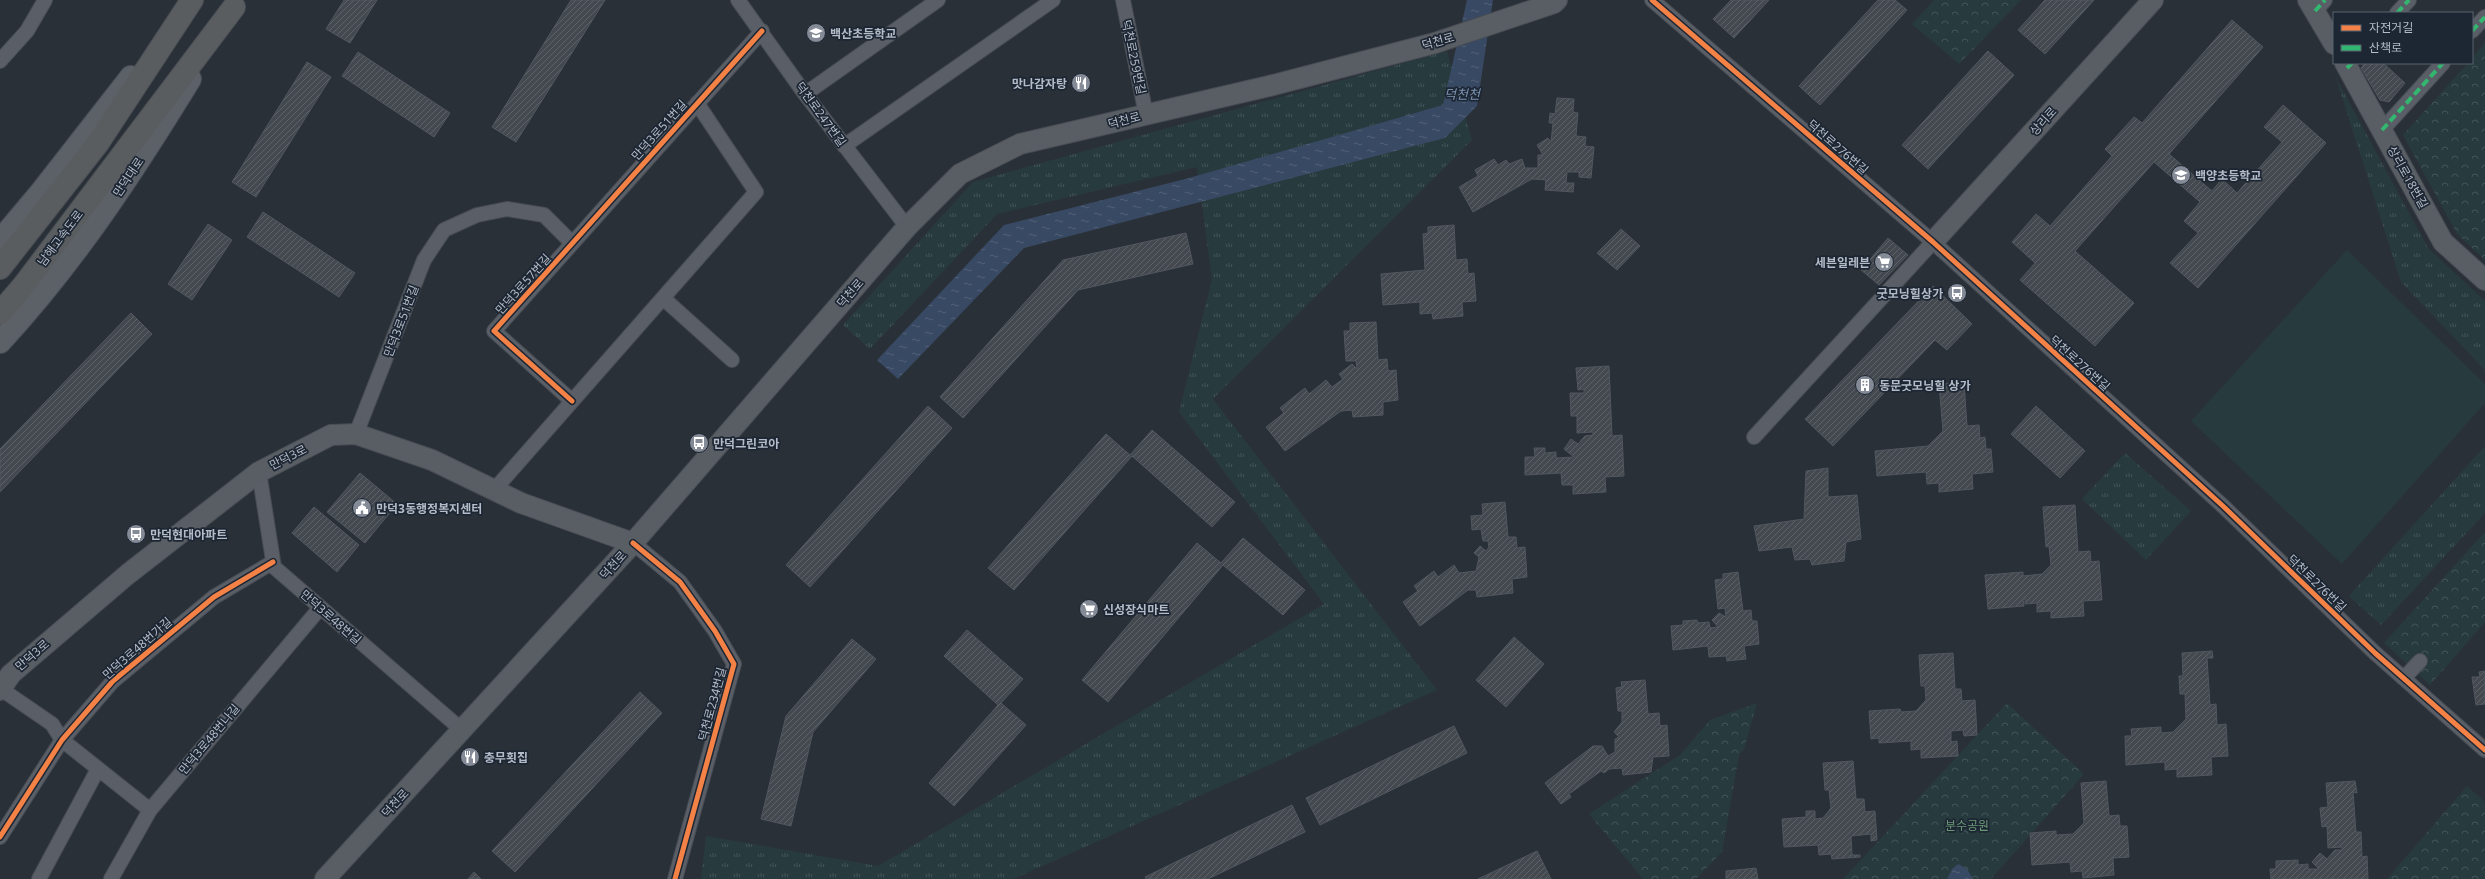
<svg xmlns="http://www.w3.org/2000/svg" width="2485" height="879" viewBox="0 0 2485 879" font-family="'Noto Sans','Noto Sans KR',sans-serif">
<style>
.grass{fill:url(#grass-tufts)}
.park{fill:url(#park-crowns)}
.pitch{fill:#273a3e}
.water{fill:url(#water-ripples)}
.building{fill:url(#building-hatch);stroke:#52575f}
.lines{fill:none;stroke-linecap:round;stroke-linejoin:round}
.street-casing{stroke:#484c53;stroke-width:16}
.secondary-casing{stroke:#484c53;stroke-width:22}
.primary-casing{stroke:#484c55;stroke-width:24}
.highway-casing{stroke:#474c53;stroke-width:24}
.street{stroke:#5a5e66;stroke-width:14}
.secondary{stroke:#595d64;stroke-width:20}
.primary{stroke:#5c6168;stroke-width:22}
.highway{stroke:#5a5d60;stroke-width:22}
.quiet{stroke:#33b770;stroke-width:4;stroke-dasharray:8 4;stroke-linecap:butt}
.cycleway-casing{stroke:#1d2633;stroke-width:8}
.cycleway{stroke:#f48246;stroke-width:5}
.labels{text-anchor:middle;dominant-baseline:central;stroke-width:3.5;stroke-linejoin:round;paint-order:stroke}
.poi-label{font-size:12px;font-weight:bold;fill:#b4bcc9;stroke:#1d2633;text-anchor:start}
.street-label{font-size:12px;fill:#b4bcc9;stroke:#1d2633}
.park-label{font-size:12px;fill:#6b9a76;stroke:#1d2633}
.water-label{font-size:13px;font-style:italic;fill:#7c92b1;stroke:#1d2633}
</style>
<defs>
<pattern id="grass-tufts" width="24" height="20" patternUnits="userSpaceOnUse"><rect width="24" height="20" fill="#273a3e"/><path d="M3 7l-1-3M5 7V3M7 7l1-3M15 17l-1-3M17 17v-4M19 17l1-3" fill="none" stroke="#445559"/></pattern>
<pattern id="park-crowns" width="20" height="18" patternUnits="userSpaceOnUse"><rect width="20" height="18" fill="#273a3e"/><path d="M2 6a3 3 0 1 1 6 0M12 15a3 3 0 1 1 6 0" fill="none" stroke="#445559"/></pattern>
<pattern id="water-ripples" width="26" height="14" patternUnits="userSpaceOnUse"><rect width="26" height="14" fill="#384963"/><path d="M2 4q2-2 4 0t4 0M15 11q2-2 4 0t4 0" fill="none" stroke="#526178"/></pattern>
<pattern id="building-hatch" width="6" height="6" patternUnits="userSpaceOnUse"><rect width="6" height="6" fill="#444950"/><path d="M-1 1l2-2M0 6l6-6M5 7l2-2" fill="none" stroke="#5d6168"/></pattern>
</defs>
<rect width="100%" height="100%" fill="#2a3038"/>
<path class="grass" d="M1447 51 1472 140 1213 399 1437 690 1013 879H701L706 836 878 866 1324 604 1179 412 1212 279 1197 167 997 214 870 349 843 325 973 182Z
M2336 78 2428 248 2485 301V370L2401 282Z
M2485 446V513L2381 625 2349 596Z
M2125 453 2191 511 2146 560 2082 499Z"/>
<path class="park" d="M1934 0H2021L1959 64 1912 24Z
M2485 43V260L2457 234 2403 135 2468 63H2472V58Z
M2485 532V622L2430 685 2384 643Z
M1757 703 1744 749 1739 755 1722 852 1696 879H1643L1589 814 1680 755 1710 720Z
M2007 703 2084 774 1991 879H1843Z
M2467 786 2485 802V879H2387Z"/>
<path class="pitch" d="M2347 250 2485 384V403L2342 564 2191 421Z"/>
<path class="water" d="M1467 0H1493L1477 106 1445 138 1024 248 898 379 877 360 1004 225 1189 178 1443 105Z
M1958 864 1967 869 1973 879H1947L1952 869Z"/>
<path class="building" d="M344 0H377L350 43 326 29Z
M571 0H605L516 142 492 127Z
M1731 0H1769L1734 38 1713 19Z
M1878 0H1895L1907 10 1820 105 1799 86Z
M2045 0H2094L2045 54 2018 30Z
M2232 20 2263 47 2169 154 2212 191 2222 179 2237 193 2282 142 2264 127 2283 105 2326 143 2198 288 2170 263 2198 233 2184 221 2200 202 2154 162 2075 251 2134 303 2095 346 2020 280 2035 263 2012 242 2036 214 2050 226 2112 156 2105 149 2134 117 2142 123Z
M1988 51 2014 75 1928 169 1902 145Z
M358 52 450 113 434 137 342 76Z
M307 62 331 77 256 197 232 182Z
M2365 63H2383L2405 83 2389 102 2380 100 2361 68Z
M1557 98 1574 99 1573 112 1578 113 1576 136 1586 137 1585 146 1594 147 1591 178 1579 177V172H1567L1566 183H1574L1573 192 1545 190 1546 180 1532 179 1473 212 1459 187 1478 176 1475 170 1494 159 1498 165 1506 160 1509 164 1522 159 1525 168H1538V155H1543L1537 145 1548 138 1551 142 1553 123H1549L1550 113 1555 114Z
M263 212 355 273 339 297 247 237Z
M208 224 232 240 192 300 168 284Z
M1454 225 1456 260 1467 259 1468 274 1474 273 1476 301 1462 302 1463 316 1433 319 1432 313 1420 314V302L1383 305 1381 274 1425 270 1423 234 1428 233V227Z
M1621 229 1640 246 1617 270 1597 253Z
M1186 233 1193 264 1078 290 963 418 940 397 1063 260Z
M1888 238 1908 255 1879 285 1861 270Z
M1933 286 1972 324 1947 350 1935 340 1833 446 1805 419Z
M131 313 152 334 0 492V449Z
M1376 322 1378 360 1387 359 1388 371 1396 370 1398 400 1383 402V415L1353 417 1352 410 1341 411 1285 451 1266 427 1284 413 1280 408 1305 388 1309 394 1326 380 1332 387 1343 379 1339 374 1352 364 1357 369 1356 361H1346L1344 331H1350V323Z
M1609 366 1612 436 1622 435 1624 476 1605 477 1606 492 1573 494V485H1562L1561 473 1525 475V457H1535L1534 448H1545V453L1556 452V458L1574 457 1564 449 1571 439 1578 444 1585 436 1593 435V432L1577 433V416H1571L1570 393H1584V389L1578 390 1576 368Z
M1964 382 1967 426 1979 425 1980 438 1985 437 1986 449H1991L1993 472 1972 474 1973 489 1939 492V483L1927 484 1926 472 1877 476 1875 451 1928 446 1943 431 1939 384Z
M928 406 952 428 810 587 786 565Z
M2036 406 2085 451 2060 478 2011 434Z
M1152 430 1235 502 1212 527 1132 456 1014 590 988 568 1106 434 1130 455Z
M1828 468V497L1857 495 1861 539 1846 542 1844 561 1812 565 1810 559 1795 560 1792 547 1759 551 1754 526 1804 519 1806 471Z
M360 473 397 504 365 543 327 512Z
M1505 502 1508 537H1516L1517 548 1525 547 1527 577 1512 579 1513 593 1477 597 1476 590H1468L1420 626 1403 602 1418 591 1414 586 1434 571 1438 577 1454 565 1459 573 1476 571 1479 557 1474 553 1480 546 1486 551 1489 547 1488 541H1483L1481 529 1472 530 1471 516 1483 515 1482 504Z
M2075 505 2078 552 2090 551 2091 562 2099 561 2102 600 2083 601 2084 616 2051 618V611L2037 612V603L2025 604V599H2023L2024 606 1988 609 1985 575 2023 572V576L2042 574 2051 565 2049 546 2046 547 2043 507Z
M314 507 359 545 337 572 292 533Z
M1243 538 1305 590 1283 615 1223 565 1108 702 1082 680 1197 543 1221 563Z
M1738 572 1743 611 1751 610 1752 621H1757L1759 644 1744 646 1746 659 1727 661 1726 656 1709 657 1708 646 1673 650 1671 626 1683 625V621L1697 620 1698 623 1709 622 1710 628 1718 627 1712 620 1719 613 1726 617 1725 608 1718 609 1715 580 1723 579V574Z
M967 630 1023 679 1001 703 1026 725 954 806 929 783 998 705 944 656Z
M1514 637 1544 664 1506 707 1476 680Z
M852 639 876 659 813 732 791 826 761 819 786 716Z
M2212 651 2213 658H2207L2210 705 2216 704 2217 725 2226 724 2228 756 2211 757 2212 775 2177 777V769L2165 770V762L2126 765 2125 736H2132L2131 729 2161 727V733L2173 732 2186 719 2185 694H2180L2179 676H2183L2182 653Z
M1953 653 1955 689H1961L1962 701 1975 700 1977 735 1964 736 1963 730 1951 731V742L1957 741 1958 756 1921 758V749L1911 750V741L1879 743V738L1871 739 1869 711 1900 709 1901 712 1916 711 1926 700 1925 686H1921L1919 655Z
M2485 671V704L2476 705 2472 677H2480L2479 672Z
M1645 680 1648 714 1659 713 1660 726 1667 725 1669 756 1653 757 1651 772 1623 775 1622 768 1609 769 1604 773 1601 771 1569 794 1571 797 1561 804 1545 783 1593 746H1602L1608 756 1615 752V739L1619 737 1614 732 1622 722V711H1618L1616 688 1622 687 1621 682Z
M640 692 662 713 515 872 492 851Z
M1454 726 1467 753 1320 825 1306 798Z
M1853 761 1856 799H1864L1865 812 1875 811 1877 840 1871 841V834L1851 836 1852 855H1860V857L1832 859 1831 854 1819 855 1818 845 1784 847 1782 819 1806 817V811H1815V819L1823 818 1831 808 1829 790H1825L1823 763Z
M2106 781 2109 816 2119 815 2120 826H2127L2129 857 2113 858 2114 875 2083 878 2082 871 2071 872 2070 862 2032 865 2030 833 2056 831V835L2073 834 2084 823 2081 783Z
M2355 781 2357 793 2353 792 2356 832H2361L2362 857 2367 856 2368 879H2271L2270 869H2276V861L2298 860V865L2308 864V869H2319L2312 862 2320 853 2327 859 2335 850H2342V847L2328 848 2327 826 2322 827 2320 808 2328 807 2326 783Z
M1292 805 1305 832 1208 879H1146L1145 877Z
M1537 851 1551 879H1478Z
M1756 868 1758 879H1726V871Z
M474 872 481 879H468Z"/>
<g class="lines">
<g class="street-casing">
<path id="street" d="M738 0 805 94 907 227
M1123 0 1146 115
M1652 0 1933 242 2224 507 2375 653 2485 750
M2315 11 2325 0
M2397 13 2409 0
M2472 31 2485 17
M0 61 27 31 45 0
M805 94 938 0
M2382 130 2443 63
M844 146 1053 0
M663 298 732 360
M572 401 494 331 762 31
M356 434 424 260 444 230 477 215 507 209 544 215 572 243
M1754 437 1933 242
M259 472 274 567 462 730
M494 490 756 192 697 103
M633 543 680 582 715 631 734 664 675 879
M2404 678 2420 661
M1 689 52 724 62 740 150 810
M0 837 62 740 113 681 214 597 273 562
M39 879 98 769
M111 879 150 810 320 608"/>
</g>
<g class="secondary-casing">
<path id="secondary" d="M2308 0 2334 44
M2345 63 2443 242 2485 280
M1933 242 2153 0
M0 690 11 674 128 574 259 472 331 435 356 434 432 460 521 503 633 543
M325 879 633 543 907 227 960 174 1020 144 1269 86 1435 43 1554 3 1557 0"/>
</g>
<g class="primary-casing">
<path id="primary" d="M0 241 42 191 131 77
M0 342C74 262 133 172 190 79"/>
</g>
<g class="highway-casing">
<path id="highway" d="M0 268 98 143 192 0
M0 313 24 285 234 7"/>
</g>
<use href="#street" class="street"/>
<use href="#secondary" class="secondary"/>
<use href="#primary" class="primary"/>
<use href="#highway" class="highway"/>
<path class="quiet" d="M2315 11 2325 0
M2397 13 2409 0
M2472 31 2485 17
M2347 68 2352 63
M2382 130 2443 63"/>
<g class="cycleway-casing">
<path id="cycleway" d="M1652 0 1933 242 2224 507 2375 653 2485 750
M572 401 494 331 762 31
M633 543 680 582 715 631 734 664 675 879
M0 837 62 740 113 681 214 597 273 562"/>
</g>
<use href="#cycleway" class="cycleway"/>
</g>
<defs>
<g id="school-disc" transform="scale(1)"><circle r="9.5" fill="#848b96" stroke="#1d2633"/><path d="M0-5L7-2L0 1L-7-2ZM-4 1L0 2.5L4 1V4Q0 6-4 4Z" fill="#fff"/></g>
<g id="restaurant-disc" transform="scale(1)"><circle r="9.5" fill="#848b96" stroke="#1d2633"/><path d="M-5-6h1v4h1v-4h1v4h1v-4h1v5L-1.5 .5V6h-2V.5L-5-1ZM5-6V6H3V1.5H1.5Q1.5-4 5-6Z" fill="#fff"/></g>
<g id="supermarket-disc" transform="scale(1)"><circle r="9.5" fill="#848b96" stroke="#1d2633"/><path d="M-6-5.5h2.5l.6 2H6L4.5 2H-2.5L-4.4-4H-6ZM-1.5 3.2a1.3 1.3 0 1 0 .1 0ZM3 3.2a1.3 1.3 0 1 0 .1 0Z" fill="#fff"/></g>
<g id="bus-disc" transform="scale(1)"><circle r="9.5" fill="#848b96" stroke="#1d2633"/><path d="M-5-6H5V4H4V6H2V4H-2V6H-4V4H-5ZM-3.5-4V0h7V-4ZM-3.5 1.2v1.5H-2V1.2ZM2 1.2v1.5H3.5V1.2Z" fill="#fff"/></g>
<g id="building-disc" transform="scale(1)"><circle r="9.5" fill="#848b96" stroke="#1d2633"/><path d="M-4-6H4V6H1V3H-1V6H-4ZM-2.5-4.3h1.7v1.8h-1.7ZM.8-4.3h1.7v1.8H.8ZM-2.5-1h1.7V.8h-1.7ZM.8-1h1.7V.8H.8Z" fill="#fff"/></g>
<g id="civic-disc" transform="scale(1)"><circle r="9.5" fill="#848b96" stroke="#1d2633"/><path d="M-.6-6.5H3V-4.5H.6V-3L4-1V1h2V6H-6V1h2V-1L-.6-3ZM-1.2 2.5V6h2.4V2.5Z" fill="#fff"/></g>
</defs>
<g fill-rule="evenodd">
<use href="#school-disc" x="816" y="33"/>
<use href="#restaurant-disc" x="1081" y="83"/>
<use href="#school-disc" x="2181" y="175"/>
<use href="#supermarket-disc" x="1884" y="262"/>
<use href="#bus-disc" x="1957" y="293"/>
<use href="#building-disc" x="1865" y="385"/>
<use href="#bus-disc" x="699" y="443"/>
<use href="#civic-disc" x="362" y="508"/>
<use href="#bus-disc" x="136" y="534"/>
<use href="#supermarket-disc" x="1089" y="609"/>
<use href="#restaurant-disc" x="470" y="757"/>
</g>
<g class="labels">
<g class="poi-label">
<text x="830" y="33">백산초등학교</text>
<text x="1067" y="83" text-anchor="end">맛나감자탕</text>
<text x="2195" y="175">백양초등학교</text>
<text x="1870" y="262" text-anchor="end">세븐일레븐</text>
<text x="1943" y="293" text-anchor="end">굿모닝힐상가</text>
<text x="1879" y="385">동문굿모닝힐 상가</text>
<text x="713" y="443">만덕그린코아</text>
<text x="376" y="508">만덕3동행정복지센터</text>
<text x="150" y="534">만덕현대아파트</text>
<text x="1103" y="609">신성장식마트</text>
<text x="484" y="757">충무횟집</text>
</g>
<g class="street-label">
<text transform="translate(1438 41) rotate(-16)">덕천로</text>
<text transform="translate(1134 57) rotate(78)">덕천로259번길</text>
<text transform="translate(821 114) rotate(54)">덕천로247번길</text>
<text transform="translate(1124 120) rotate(-15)">덕천로</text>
<text transform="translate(2043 121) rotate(-48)">상리로</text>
<text transform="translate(659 130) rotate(-48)">만덕3로51번길</text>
<text transform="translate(1838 147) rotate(41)">덕천로276번길</text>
<text transform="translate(128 177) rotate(-56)">만덕대로</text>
<text transform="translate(2408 177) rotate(61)">상리로18번길</text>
<text transform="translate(60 238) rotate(-53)">남해고속도로</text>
<text transform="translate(523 284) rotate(-48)">만덕3로57번길</text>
<text transform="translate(850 293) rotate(-49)">덕천로</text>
<text transform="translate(401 321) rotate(-69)">만덕3로51번길</text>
<text transform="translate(2080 363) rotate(42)">덕천로276번길</text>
<text transform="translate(288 457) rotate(-27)">만덕3로</text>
<text transform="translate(613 565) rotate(-48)">덕천로</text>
<text transform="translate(2317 583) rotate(44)">덕천로276번길</text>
<text transform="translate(331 617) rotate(41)">만덕3로48번길</text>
<text transform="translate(137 648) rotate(-41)">만덕3로48번가길</text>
<text transform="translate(32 655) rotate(-41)">만덕3로</text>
<text transform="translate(712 704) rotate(-75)">덕천로234번길</text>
<text transform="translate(209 739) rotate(-50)">만덕3로48번나길</text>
<text transform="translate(395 803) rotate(-47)">덕천로</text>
</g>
<g class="park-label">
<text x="1967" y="825">분수공원</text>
</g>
<g class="water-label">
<text x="1462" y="94">덕천천</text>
</g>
</g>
<rect x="2333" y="12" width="140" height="52" fill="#1d2633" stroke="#59626f"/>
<rect x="2341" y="25" width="20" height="6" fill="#f48246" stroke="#59626f"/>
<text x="2369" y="32" font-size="12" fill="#b4bcc9">자전거길</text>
<rect x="2341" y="45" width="20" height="6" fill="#33b770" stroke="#59626f"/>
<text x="2369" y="52" font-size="12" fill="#b4bcc9">산책로</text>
</svg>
